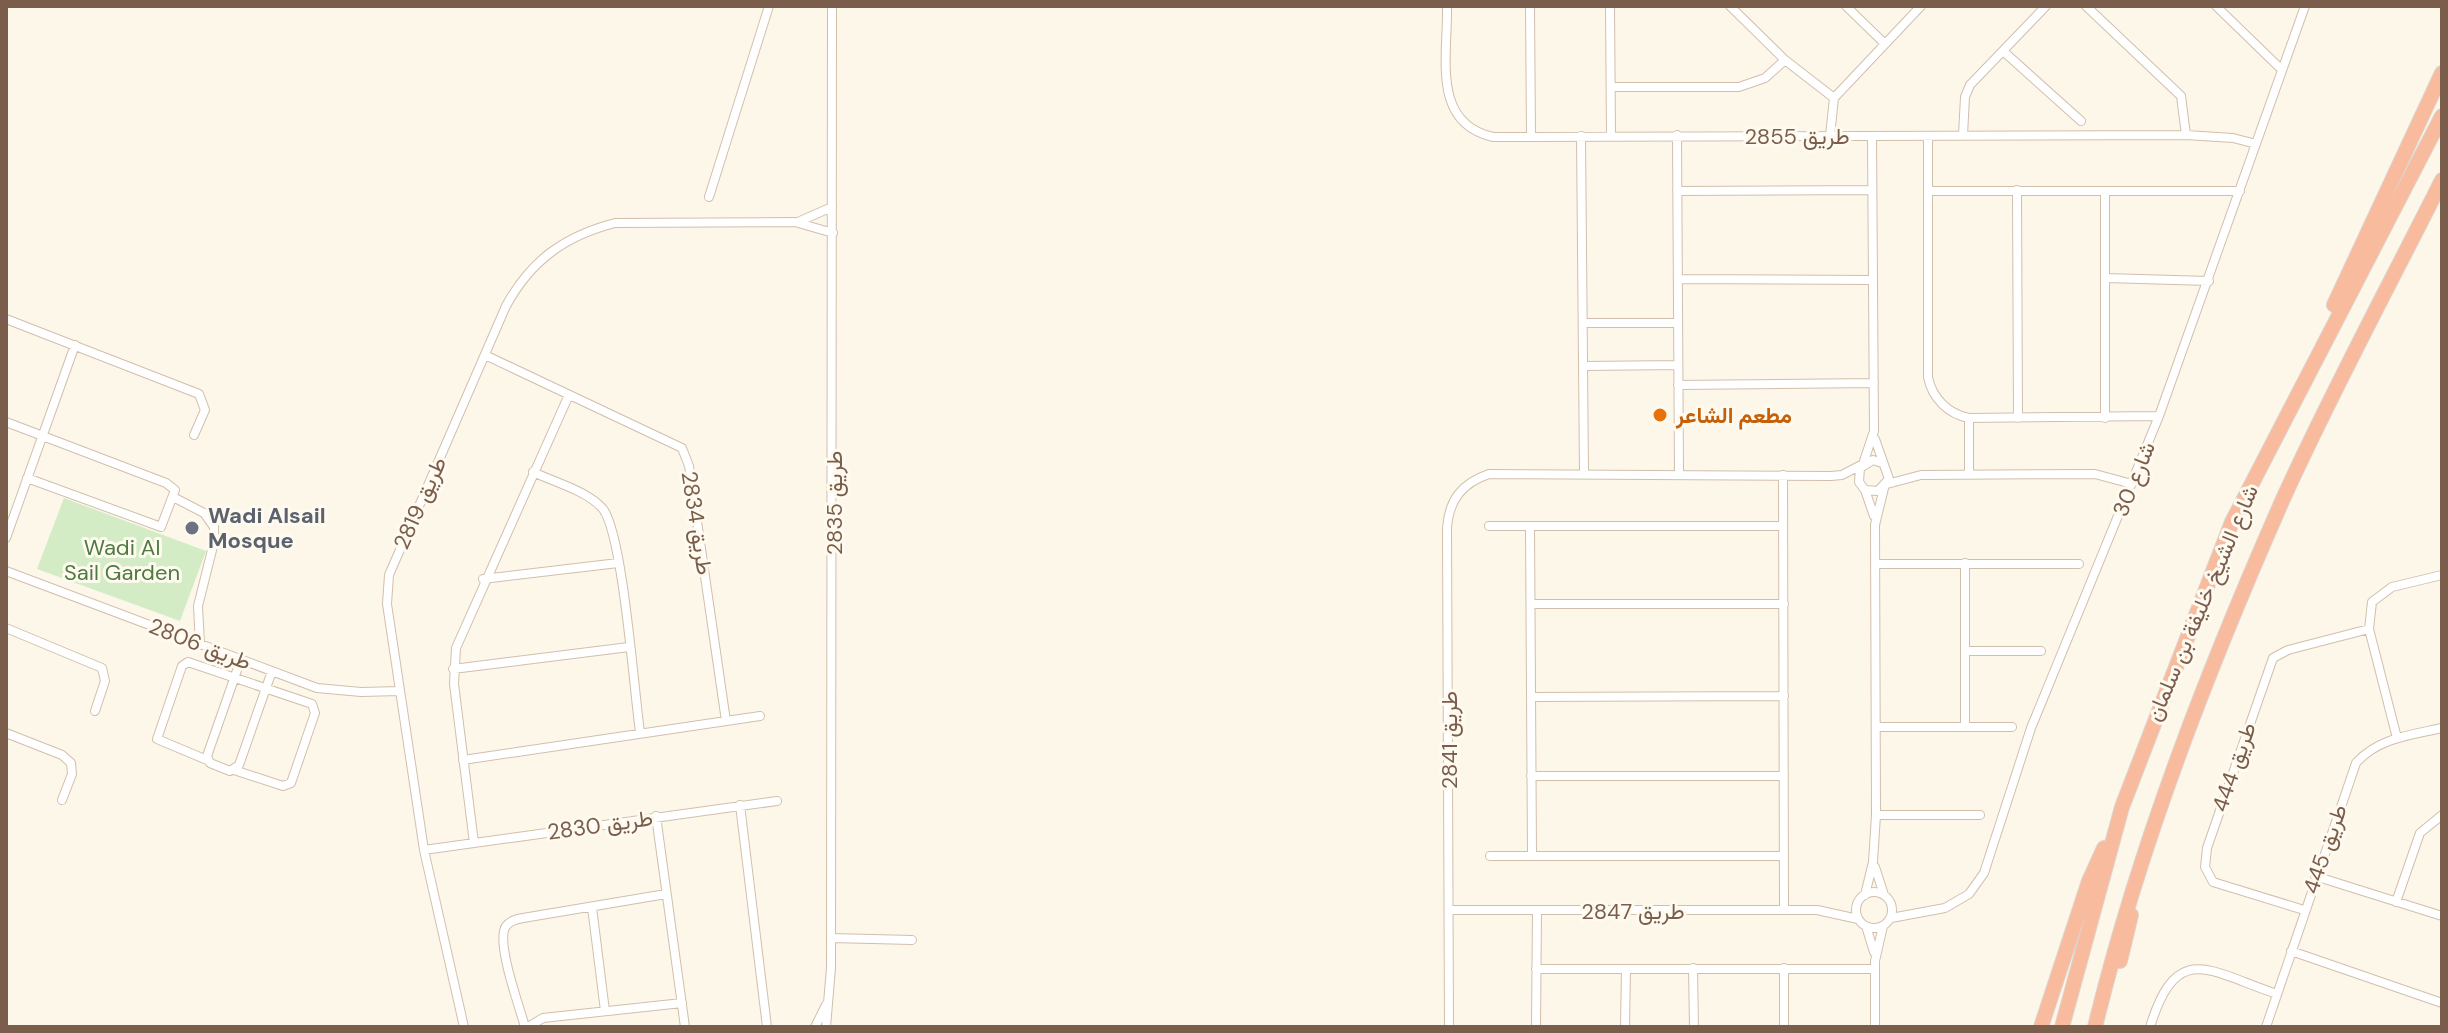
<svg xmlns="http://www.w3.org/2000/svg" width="2448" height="1033" viewBox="0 0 2448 1033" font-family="'DM Sans',Vazirmatn,sans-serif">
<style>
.green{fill:#d3ecc6}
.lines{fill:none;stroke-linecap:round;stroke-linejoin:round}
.street-casing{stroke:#d1bfad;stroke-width:10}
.highway-casing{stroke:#dcd5d0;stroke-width:16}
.street{stroke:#fff;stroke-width:8}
.highway{stroke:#f9bb9e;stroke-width:14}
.food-dot{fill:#e8710a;stroke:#fffaf0;stroke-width:3}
.worship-dot{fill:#6b7280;stroke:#fffaf0;stroke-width:3}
.labels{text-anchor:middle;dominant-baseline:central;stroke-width:6;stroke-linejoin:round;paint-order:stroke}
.street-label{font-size:22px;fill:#7a5e4b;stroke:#fffaf0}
.food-label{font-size:22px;font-weight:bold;fill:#c56008;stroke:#fffaf0;text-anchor:start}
.worship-label{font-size:22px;font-weight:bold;fill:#5b616d;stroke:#fffaf0;text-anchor:start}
.park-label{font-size:22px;fill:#4d7a3f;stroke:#fffaf0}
</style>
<rect width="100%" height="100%" fill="#fdf7e9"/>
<path class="green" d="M64 498 206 551 180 621 37 569Z"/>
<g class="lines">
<g class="street-casing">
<path id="street" d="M1447 6C1448 56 1431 123 1493 137L2186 135 2233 138 2256 144
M1530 6 1531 137
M1610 6 1611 136
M1730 6 1785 60 1834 98
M1846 6 1884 43
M2086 6 2181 96 2186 135
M2216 6 2282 70
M2003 51 2081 121
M1611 87H1739L1765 78 1785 60
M1677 135 1679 475
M1963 135 1965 97 1970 85 2046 6
M1581 136 1584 474
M1830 136 1834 98 1921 6
M1928 137V377C1932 398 1948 414 1969 418L2159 416
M2017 190 2018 418
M1677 191 1872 190
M1928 191H2240
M709 197 769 6
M800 221 832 207
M2105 278 2209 281
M1678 279 1873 280
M6 319 199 394 205 410 194 435
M1583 323H1678
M485 355 682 448 689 466 726 721
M1583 366 1678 365
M1678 385 1874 383
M1969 418V474
M2105 418V191
M6 422 166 483 175 490 161 527 27 478
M1875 439 1889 479 1878 491 1865 490 1859 482 1860 468 1873 460 1882 463
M533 472C554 482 588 491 603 509 623 535 634 691 640 732
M1783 475 1784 910
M1887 484 1921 475 2095 474 2132 484
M1865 490 1874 516
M175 498 204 513 214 527V542L198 606 200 644
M1489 526H1783
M1530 526 1532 856
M6 538 75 345
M1876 564H2079
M6 571 317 688 361 692 400 691
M483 579 618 563
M1531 604H1784
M6 628 102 668 105 681 95 711
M1966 651H2041
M241 659 207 756 210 763 230 771 239 765 272 671
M453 669 629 647
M1531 697 1784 696
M1876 727H2012
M1965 727V563
M6 733 62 755 71 763 72 774 62 800
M2397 738 2369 629 2372 602 2392 587 2442 575
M207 760 157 739 182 666 188 662 312 704 315 713 291 783 283 786 234 770
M463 760 760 716
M1531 776H1784
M740 805 767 1027
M1876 815H1980
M656 816 685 1027
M474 843 454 684 456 648 568 397
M424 850 777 801
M1490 856H1784
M1875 867 1884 895
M2315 876 2442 916
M1856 910a18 18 0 1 1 36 0a18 18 0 1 1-36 0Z
M1865 895 1873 862 1876 815 1875 525 1884 488
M2396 902 2420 833 2442 815
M592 907 605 1011
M1449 910H1817L1858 919
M2304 910 2213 882 2205 867 2207 848 2273 658 2288 650 2369 629
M1891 918 1945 908 1969 894 1984 873 2031 728 2159 416 2305 6
M1866 926 1874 952
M831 938 912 940
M2291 951 2442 1003
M1693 968 1694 1027
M1784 968V1027
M1536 969H1875
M464 1027 424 850 387 604 389 575 506 306C531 260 565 236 615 223L795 222 833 233
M525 1027C520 1008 495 941 506 926 510 921 516 919 523 918L666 894
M528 1027 543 1018 682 1003
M815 1027 826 1005
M826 1027 831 968 832 6
M1449 1027 1447 528C1449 500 1462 483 1489 474L1831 476 1842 475 1863 464 1874 431 1872 137
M1536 1027 1537 911
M1625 1027 1626 969
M1875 1027V961L1883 926
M2150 1027C2177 940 2208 971 2277 994
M2266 1027 2356 763C2378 738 2411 735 2442 728"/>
</g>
<g class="highway-casing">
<path id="highway" d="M2334 305 2442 73
M2120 961 2131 915
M2041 1027 2089 881 2104 848
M2062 1027 2122 807 2232 522 2442 116
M2095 1027C2139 846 2208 669 2283 499 2332 391 2389 286 2442 180"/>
</g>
<use href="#street" class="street"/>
<use href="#highway" class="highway"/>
</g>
<circle class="food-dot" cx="1660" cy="415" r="8"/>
<circle class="worship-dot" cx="192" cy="528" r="8"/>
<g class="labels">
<g class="street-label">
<text x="1797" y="136">طريق 2855</text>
<text transform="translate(2134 479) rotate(-68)">شارع 30</text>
<text transform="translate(420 503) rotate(-66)">طريق 2819</text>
<text transform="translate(834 503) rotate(-90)">طريق 2835</text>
<text transform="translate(697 523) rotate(81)">طريق 2834</text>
<text transform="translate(2202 603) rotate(-67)">شارع الشيخ خليفة بن سلمان</text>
<text transform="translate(200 644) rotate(21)">طريق 2806</text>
<text transform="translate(1449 740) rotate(-90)">طريق 2841</text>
<text transform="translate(2234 767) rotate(-71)">طريق 444</text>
<text transform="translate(600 825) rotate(-8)">طريق 2830</text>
<text transform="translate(2325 849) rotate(-71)">طريق 445</text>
<text x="1633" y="911">طريق 2847</text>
</g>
<g class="food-label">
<text x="1676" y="415">مطعم الشاعر</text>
</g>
<g class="worship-label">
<text x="208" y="515">Wadi Alsail<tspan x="208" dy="25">Mosque</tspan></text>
</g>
<g class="park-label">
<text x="122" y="547">Wadi Al<tspan x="122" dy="25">Sail Garden</tspan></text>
</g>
</g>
<rect width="2448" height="1033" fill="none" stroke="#7a5e4b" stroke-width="16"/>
</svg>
